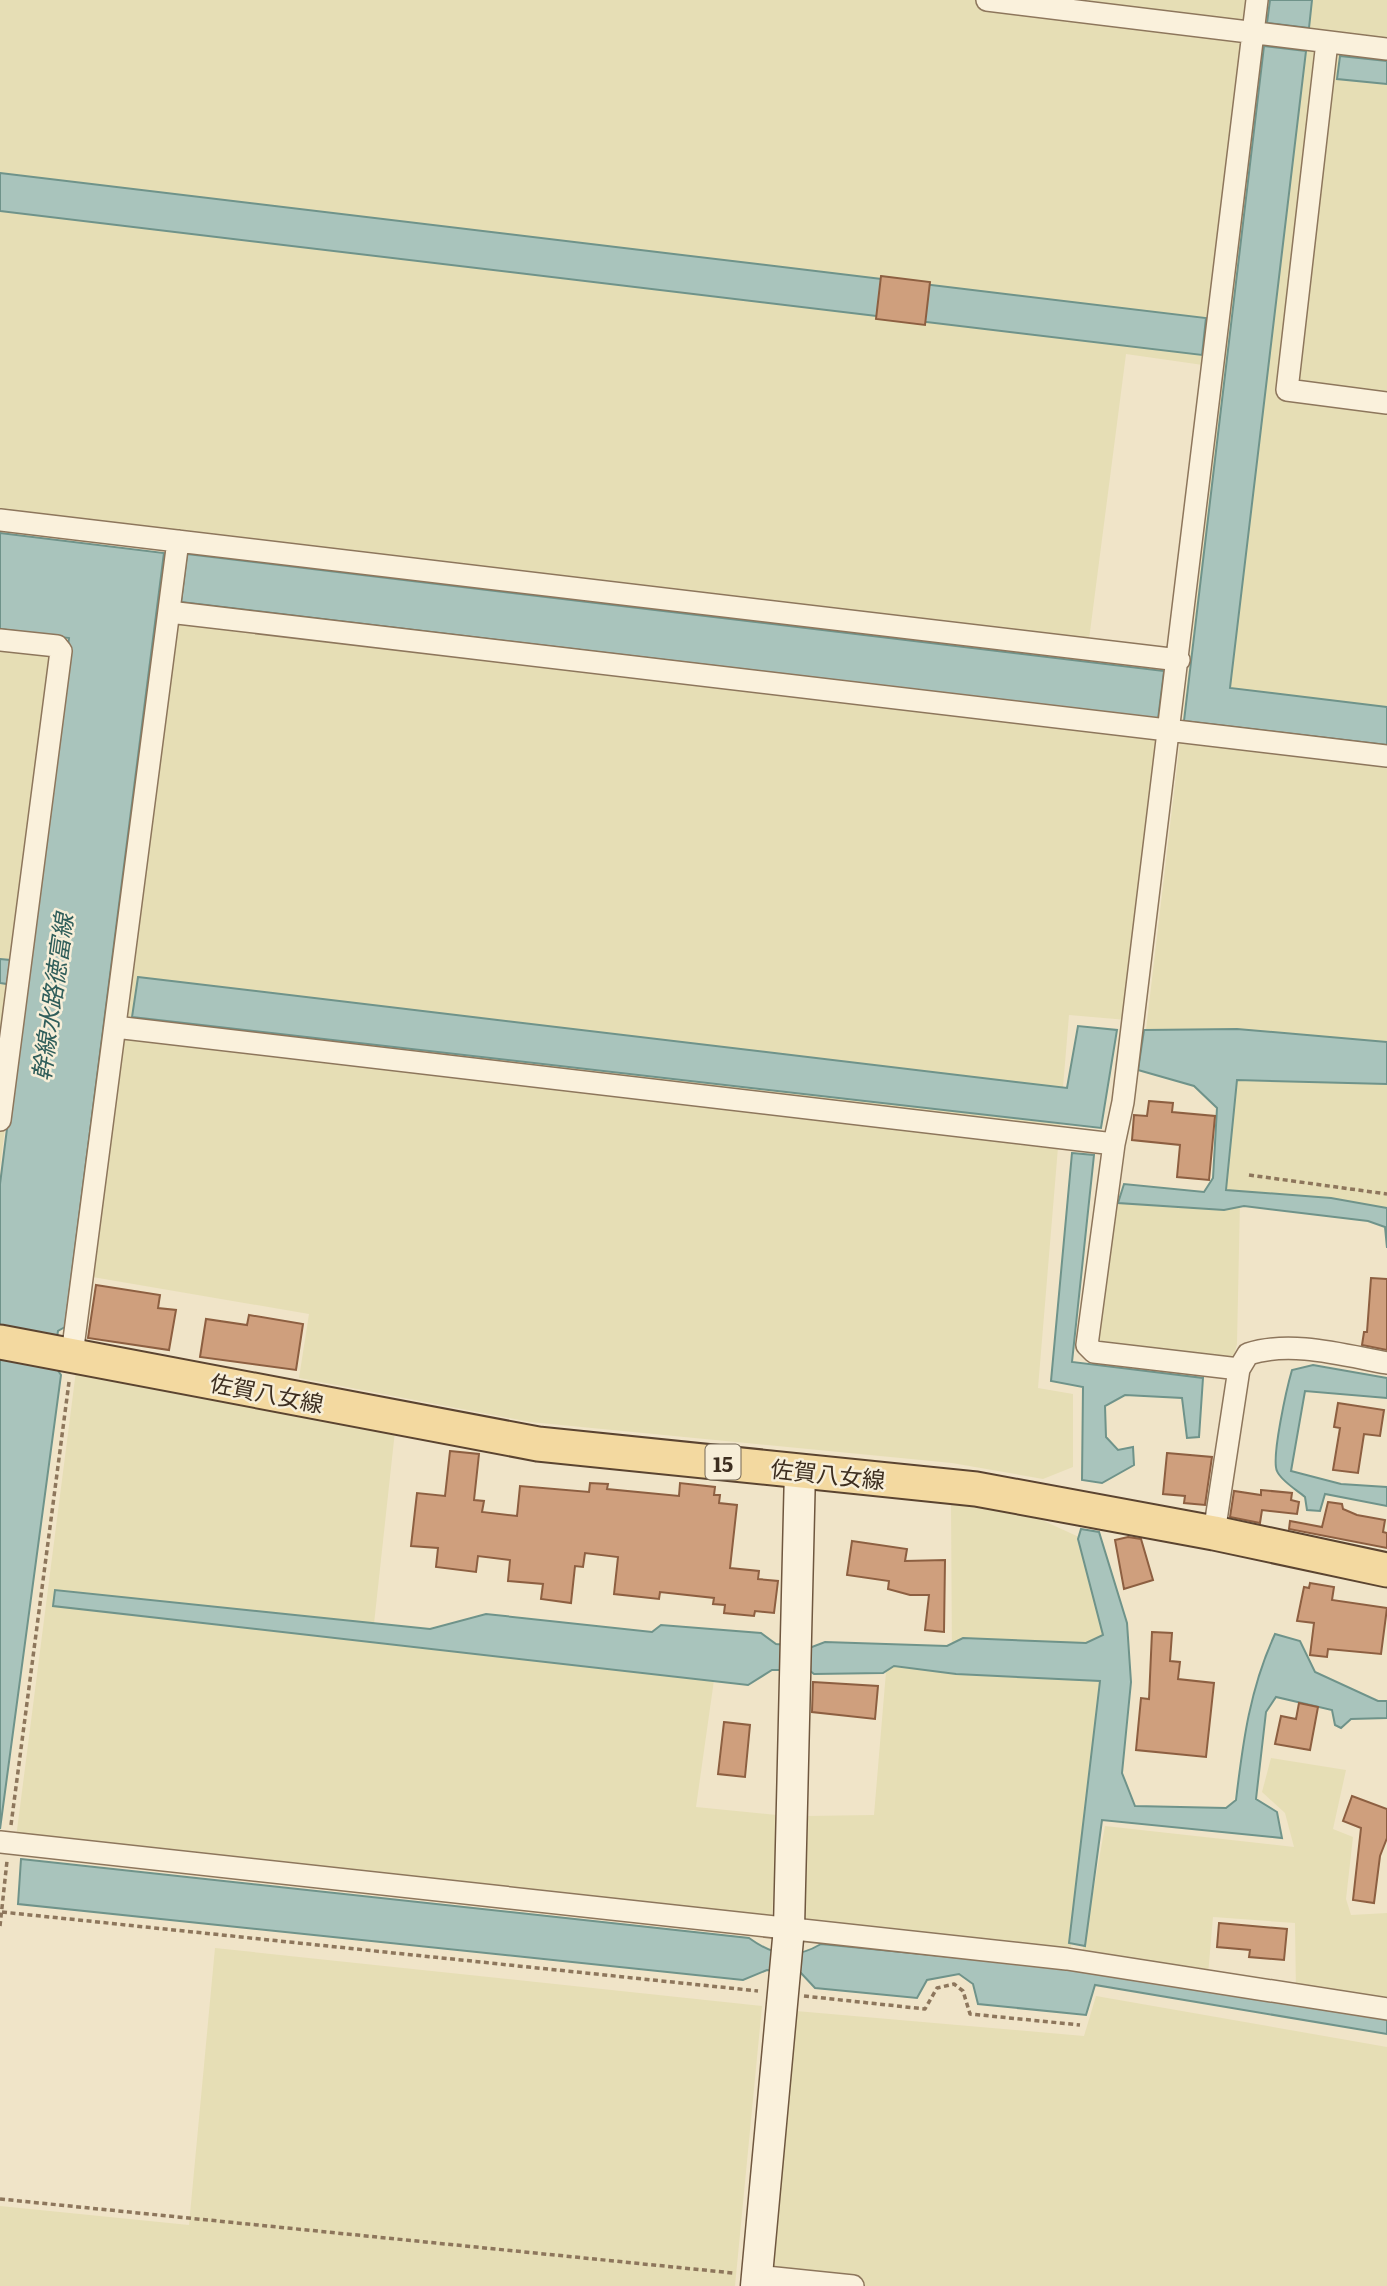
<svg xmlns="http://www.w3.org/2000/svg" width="1387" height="2286" viewBox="0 0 1387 2286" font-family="Literata,'Noto Sans JP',serif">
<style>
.farmland{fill:#e6deb5}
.water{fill:#a9c4bc;stroke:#6f938a;stroke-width:2}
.building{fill:#cf9f7d;stroke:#8d5f41;stroke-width:2}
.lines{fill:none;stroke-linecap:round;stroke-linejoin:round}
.street-casing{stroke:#8d765c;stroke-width:24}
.secondary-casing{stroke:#6f573f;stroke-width:33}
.primary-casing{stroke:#5b4430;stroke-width:37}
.path{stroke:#8d765c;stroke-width:3.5;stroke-dasharray:5 3.5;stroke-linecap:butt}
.street{stroke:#faf1dc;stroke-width:21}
.secondary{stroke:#faf1dc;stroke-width:30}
.primary{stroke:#f3d9a0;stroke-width:33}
.labels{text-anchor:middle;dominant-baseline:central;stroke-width:5;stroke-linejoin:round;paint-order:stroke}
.shield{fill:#f7eed8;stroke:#756857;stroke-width:2}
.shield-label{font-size:21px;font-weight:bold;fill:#3d2e20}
.street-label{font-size:23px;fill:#3d2e20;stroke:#f7eed8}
.water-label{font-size:24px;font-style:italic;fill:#2f5d5a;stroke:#f7eed8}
</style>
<rect width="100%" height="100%" fill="#f0e4c8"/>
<path class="farmland" d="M0 0H1387V1051L1145 1038 1224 368 1126 354 1087 655 1163 664 1127 1020 1069 1015 1038 1388 1073 1394V1467L1043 1479 952 1463 530 1422 299 1378 309 1314 75 1274 170 549 0 529Z
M0 636 66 644 0 1167Z
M1226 1065 1387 1072V1219L1240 1201 1237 1344 1233 1360 1096 1340 1118 1194 1217 1198Z
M76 1371 395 1431 373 1633 716 1666 696 1807 777 1815 772 1919 16 1838Z
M951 1502 1031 1515 1092 1543 1110 1625 1092 1810 1070 1951 803 1923 806 1816 874 1815 887 1660 952 1661Z
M1271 1758 1346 1770 1333 1829 1353 1837 1346 1899 1351 1915 1387 1913V2006L1296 1993 1295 1923 1213 1917 1208 1975 1082 1954 1105 1826 1294 1847 1285 1813 1262 1792Z
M215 1948 762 2006 735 2286H0V2206L189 2225Z
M1096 1996 1387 2047V2286H768L796 2011 1084 2036Z"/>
<path class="water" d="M1270 0H1312L1309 28 1267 23Z
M1264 46 1306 51 1230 688 1387 707V745L1184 721Z
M1340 56 1387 61V84L1337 79Z
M0 173 1206 318 1202 355 0 211Z
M0 533 164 553 65 1327 58 1331 53 1363 61 1375 0 1829V1184L69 638 0 629Z
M187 554 1164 671 1158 719 181 602Z
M0 959 10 960 7 984 0 983Z
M138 977 1067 1088 1078 1026 1117 1030 1101 1128 132 1017Z
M1237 1029 1387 1042V1084L1237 1080 1226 1190 1331 1198 1387 1208V1248L1385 1227 1368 1221 1244 1206 1224 1210 1118 1203 1124 1184 1204 1192 1213 1178 1217 1108 1194 1086 1138 1070 1144 1030Z
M1072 1153 1094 1155 1072 1362 1203 1378 1199 1437 1187 1438 1182 1398 1125 1395 1105 1406 1106 1437 1118 1450 1133 1447 1134 1465 1102 1483 1082 1480 1083 1387 1051 1381Z
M1313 1365 1387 1378V1398L1305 1391 1291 1471 1341 1484 1387 1487V1506L1325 1494 1320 1511 1307 1510 1305 1497C1297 1490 1281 1481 1277 1471 1271 1458 1287 1387 1292 1370Z
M1081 1529 1099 1532 1127 1623 1131 1682 1122 1773 1135 1806 1226 1808 1236 1800C1243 1741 1250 1688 1275 1634L1300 1641 1315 1672 1378 1701H1387V1718L1351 1719 1341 1728 1335 1725 1332 1710 1276 1697 1266 1712 1256 1799 1277 1812 1282 1838 1102 1820 1085 1946 1069 1943 1100 1681 956 1674 894 1666 883 1673 814 1674 809 1670H772L748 1685 53 1606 55 1590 430 1629 486 1614 652 1632 661 1625 761 1633 776 1644 812 1647 825 1642 947 1646 963 1638 1086 1643 1103 1635 1078 1539Z
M21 1859 749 1938C774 1956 794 1960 821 1944L1073 1969 1387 2018V2034L1095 1985 1086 2015 978 2004 973 1984 959 1974 927 1980 917 1998 815 1988 801 1973 767 1970 743 1980 18 1904Z"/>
<path class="building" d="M881 276 930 282 925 325 876 319Z
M1149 1101 1173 1103 1172 1112 1215 1116 1209 1180 1177 1177 1180 1145 1132 1140 1134 1115 1147 1116Z
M1371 1278 1387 1279V1350L1362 1345 1364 1332H1367Z
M96 1285 160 1295 158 1308 176 1310 169 1350 88 1338Z
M249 1315 303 1324 296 1370 200 1357 206 1319 247 1325Z
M1338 1403 1384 1410 1380 1436 1364 1434 1358 1473 1333 1470 1340 1428 1334 1427Z
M450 1451 479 1454 474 1500 484 1501 482 1512 517 1516 520 1486 589 1492 590 1483 608 1484 607 1489 679 1496 680 1483 715 1487 714 1495H720L719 1503 737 1505 730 1568 759 1571 758 1579 778 1581 774 1613 755 1611 754 1616 724 1613 725 1605 713 1604 714 1598 660 1592 659 1599 614 1594 618 1557 585 1553 583 1567 575 1566 571 1603 541 1599 543 1584 508 1581 510 1560 478 1556 476 1572 436 1567 438 1548 411 1546 417 1493 445 1496Z
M1167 1453 1212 1457 1205 1505 1184 1503 1185 1496 1163 1494Z
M1261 1490 1292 1493 1291 1500 1299 1502 1297 1514 1262 1510 1260 1523 1230 1517 1234 1491 1261 1495Z
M1328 1502 1342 1504 1343 1509 1357 1515 1385 1520 1383 1532 1387 1533V1548L1289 1529 1290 1521 1322 1527Z
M1128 1537 1141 1539 1153 1580 1124 1589 1115 1540Z
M852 1541 907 1549 905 1561 945 1560 944 1632 925 1630 929 1595H910L888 1589 889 1581 847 1575Z
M1310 1583 1334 1587 1332 1600 1387 1608 1381 1654 1328 1649 1327 1657 1310 1655 1314 1623 1297 1621 1304 1587 1309 1588Z
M1152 1632 1172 1633 1170 1661 1180 1662 1178 1679 1214 1683 1206 1757 1136 1750 1141 1698 1149 1699Z
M813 1682 878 1686 875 1719 812 1712Z
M1299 1703 1318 1707 1310 1750 1275 1744 1281 1716 1296 1719Z
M724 1722 750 1725 745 1777 718 1774Z
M1352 1796 1387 1809V1838L1380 1856 1374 1903 1353 1900 1361 1828 1343 1821Z
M1219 1923 1287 1929 1284 1960 1249 1957 1250 1950 1217 1947Z"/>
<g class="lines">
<g class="street-casing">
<path id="street" d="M987 0 1387 49
M1257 0 1123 1102 1114 1144 1087 1345 1094 1352 1239 1369 1248 1354C1291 1340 1343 1355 1387 1363
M1327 42 1287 390 1387 403
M0 520 1179 660
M169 612 1387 756
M0 640 57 646 61 651 0 1120
M115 1027 1114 1144
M72 1355 178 541
M1214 1533 1239 1369
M0 1842 1067 1959 1387 2009
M757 2276 853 2286"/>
</g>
<g class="secondary-casing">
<path id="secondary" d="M756 2286 789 1928 800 1470"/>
</g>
<g class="primary-casing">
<path id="primary" d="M0 1342 538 1444 976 1489 1214 1533 1387 1570"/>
</g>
<path class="path" d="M1249 1175 1387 1194
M11 1825 69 1382
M2 1912 758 1991
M0 1926 7 1861
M804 1996 925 2009 937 1988 954 1984 963 1991 970 2014 1080 2025
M0 2199 733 2273"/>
<use href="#street" class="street"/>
<use href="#secondary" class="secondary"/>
<use href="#primary" class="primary"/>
</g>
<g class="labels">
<rect class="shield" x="705.5" y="1444.5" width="35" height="35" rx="5"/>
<g class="shield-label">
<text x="723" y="1462">15</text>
</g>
<g class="street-label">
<text transform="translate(267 1392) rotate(11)">佐賀八女線</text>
<text transform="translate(828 1473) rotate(6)">佐賀八女線</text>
</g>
<g class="water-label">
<text transform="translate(51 997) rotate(-82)">幹線水路徳富線</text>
</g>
</g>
</svg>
